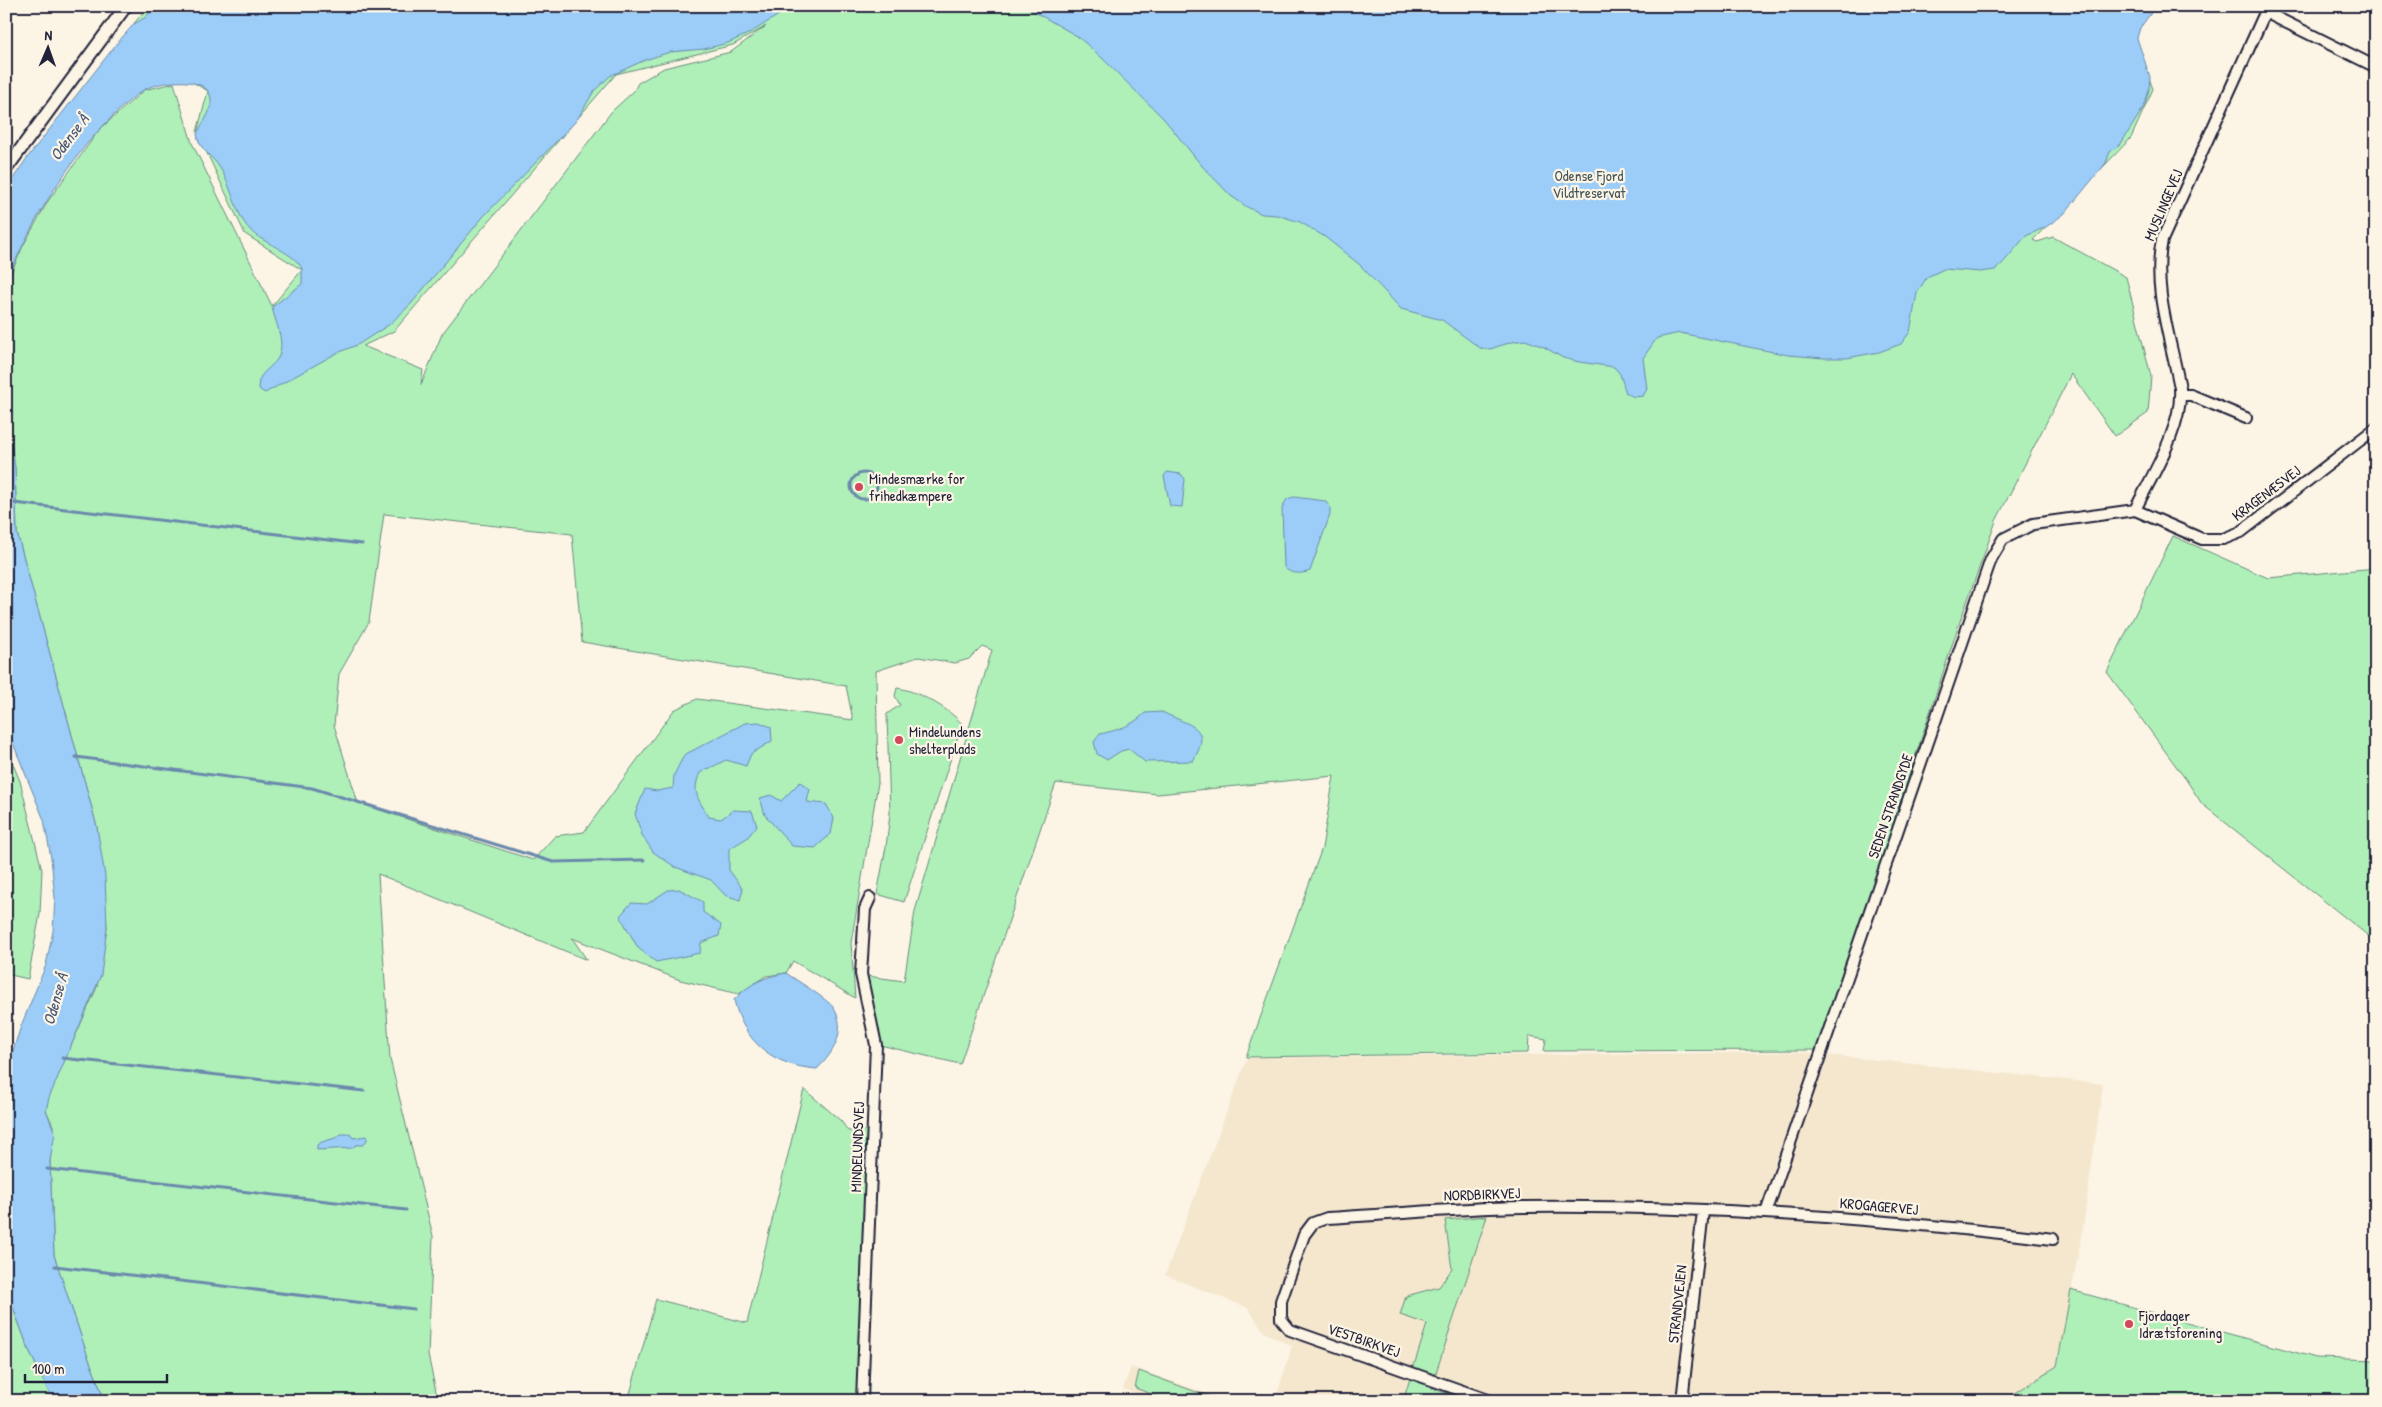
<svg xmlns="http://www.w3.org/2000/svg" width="2382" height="1407" viewBox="0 0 2382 1407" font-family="'Patrick Hand',sans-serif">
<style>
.built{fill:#f4e7ce}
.green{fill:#aff0b9;stroke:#68897a;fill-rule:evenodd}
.water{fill:#9bcdf8;stroke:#6b89ac}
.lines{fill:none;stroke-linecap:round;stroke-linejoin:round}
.stream{stroke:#6b89ac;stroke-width:3}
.minor-casing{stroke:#22223b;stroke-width:14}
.tertiary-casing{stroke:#22223b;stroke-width:15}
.minor{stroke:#fcf5e5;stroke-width:10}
.tertiary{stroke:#fcf5e5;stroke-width:11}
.poi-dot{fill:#d1495b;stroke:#fcf5e5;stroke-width:2}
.labels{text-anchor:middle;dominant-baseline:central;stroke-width:4.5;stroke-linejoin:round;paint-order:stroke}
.park-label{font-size:15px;fill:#45565a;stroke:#fcf5e5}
.street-label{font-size:15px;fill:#22223b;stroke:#fcf5e5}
.poi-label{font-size:15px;fill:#22223b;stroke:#fcf5e5;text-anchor:start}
.water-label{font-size:16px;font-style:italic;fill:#465574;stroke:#fcf5e5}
</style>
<rect width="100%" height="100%" fill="#fcf5e5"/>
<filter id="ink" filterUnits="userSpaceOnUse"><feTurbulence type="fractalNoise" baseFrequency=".02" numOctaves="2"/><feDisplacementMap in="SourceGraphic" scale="10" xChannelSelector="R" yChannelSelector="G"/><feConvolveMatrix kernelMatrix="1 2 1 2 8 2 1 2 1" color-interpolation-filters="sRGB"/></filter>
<g filter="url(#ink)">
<path class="built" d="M1800 1052 2103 1084 2082 1235 2057 1366 2003 1401H1275L1292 1346 1264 1332 1248 1308 1165 1275 1247 1058Z
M1131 1367 1228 1401H1154L1123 1389Z"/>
<path class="green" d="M148 6H2147L2135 39 2153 89 2131 138 2033 240 2037 242 2053 237 2126 277 2151 376 2148 413 2115 436 2071 374 1996 521 1959 624 1819 1050 1544 1051 1546 1039 1529 1036 1528 1053 1246 1057 1322 848 1334 776 1158 794 1056 783 960 1064 880 1045 867 976 904 981 915 911 992 650 982 646 969 659 955 663 918 657 876 671 878 783 851 943 855 998 793 961 786 973 766 976 739 994 680 980 572 938 587 960 378 874 390 1059 433 1236 428 1355 438 1401H105L87 1354 54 1255 50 1161 54 1128 46 1110 48 1098 97 987 107 927 97 827 17 533 15 468 6 412V285L23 246 48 201 99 130 144 90 174 83 192 143 272 306 302 270 245 234 197 132 208 91 143 54 132 26ZM766 26 731 52 664 68 638 83 634 91 612 111 442 334 421 385 423 370 363 346 394 331 616 74 733 45ZM384 514 572 534 582 642 846 686 853 720 697 699 674 710 584 832 555 836 533 860 358 803 334 725 339 674 369 622Z
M2173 536 2268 578 2376 568V942L2202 804 2187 781 2107 672Z
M897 688C916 690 950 709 962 724L904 902 877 894 886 847 890 814 887 714 900 705 895 696Z
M6 748 20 781 42 870 40 914 28 979 6 974Z
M804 1089 841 1121 848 1131 867 1130 856 1401H628L656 1299 747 1323Z
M1487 1216 1431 1388 1468 1401H1403L1427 1324 1400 1315 1406 1296 1439 1287 1452 1269 1445 1220Z
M6 1289 29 1350 53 1401H6Z
M2071 1290 2316 1358 2376 1360V1401H2003L2057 1366Z
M1139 1371 1221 1401H1170L1135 1388Z"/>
<path class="water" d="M155 6H793L750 33 728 43 704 49 670 52 645 60 610 76 594 91 577 120 483 217 411 304 390 324 359 344 335 354 265 393 260 390C253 376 272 368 278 358 286 342 275 322 272 307L302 284V269C296 254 266 244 253 233 235 217 233 188 220 168 213 156 198 149 197 134 201 124 210 115 211 104 215 73 158 80 142 91 127 101 113 116 100 129 63 169 24 234 6 285V189L27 158 118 42 134 24 146 17Z
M1024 6H2156L2140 28 2137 38 2150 77 2149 90 2144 107 2120 145 2110 152 2106 163 2064 214 2046 227 2026 236 2002 264 1995 270 1980 272 1944 269 1927 277 1917 293 1910 332 1901 344 1879 352 1847 358H1824L1788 355 1680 333 1657 338 1643 358 1647 389 1643 396 1634 397 1626 393 1620 374 1614 367 1579 362 1563 358 1544 347 1525 340 1512 342 1490 349 1480 348 1442 320 1401 309 1360 265 1325 237 1300 222 1277 215 1262 214 1247 207 1231 196 1202 166 1164 119 1099 55 1077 36Z
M6 412 15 468 17 533 97 827 105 876 107 927 101 975 49 1098 46 1110 55 1133 50 1161 54 1255 87 1354 105 1401H53L29 1350 6 1289V1072L21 1026 46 965 53 931 55 898 51 858 44 820 6 726Z
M1167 472 1181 474 1185 479 1182 507 1170 506 1164 476Z
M1294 497 1325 501 1330 507V515L1310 571C1302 574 1290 575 1284 567L1282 508 1287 499Z
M1162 712C1190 726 1214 726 1193 761L1145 762 1129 749 1121 751 1107 760 1097 754 1094 742 1100 734C1118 730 1132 726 1145 713Z
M759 722 771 727 772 741 751 754 746 766 726 760 700 773C691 793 699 800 709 817L721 819 733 810 752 811 757 826 747 838 729 849V870L743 889 740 900 725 895 711 880 675 867 653 852 642 835 635 814 645 789 657 791 673 788 674 775 684 755 745 723Z
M800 782 810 789 807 802 826 804 834 818 831 834 815 848 792 846 765 815 760 798 771 795 781 801Z
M679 889 703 902V912L721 925 719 936 701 943 700 953 656 962 638 948 620 916 631 903 647 904 668 890Z
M786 973C796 980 827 999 833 1007 848 1029 834 1053 817 1069 774 1066 744 1043 734 1000 748 984 766 976 786 973Z
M341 1134H350L353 1138 367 1136V1140L363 1145H356L352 1148 317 1150V1145C324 1139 334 1141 341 1134Z"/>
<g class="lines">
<path class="stream" d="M851 486a13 13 0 1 1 26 0a13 13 0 1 1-26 0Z
M6 502 362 544
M76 757 312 788 553 862 644 860
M62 1058 364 1091
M47 1169 406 1210
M55 1266 414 1309"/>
<g class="minor-casing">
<path id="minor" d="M2265 12 2376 67
M2180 395H2191L2246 418
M2135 510C2152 475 2183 427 2180 388 2171 340 2152 288 2162 240L2268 6
M2135 510 2202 539H2223L2241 532 2376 428
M1766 1213 1991 559 2003 539 2033 524 2135 510
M862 1401 876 1045 861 974 865 909 870 898
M1491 1401 1290 1330 1281 1319V1301L1304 1235 1313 1223 1327 1218C1393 1214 1458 1208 1524 1207 1700 1205 1877 1218 2053 1239
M1682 1401 1703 1211"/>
</g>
<g class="tertiary-casing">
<path id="tertiary" d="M6 169 126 6"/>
</g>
<use href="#minor" class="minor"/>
<use href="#tertiary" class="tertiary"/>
</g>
</g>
<g class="poi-dot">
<circle cx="859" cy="487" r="5"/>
<circle cx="899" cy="740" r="5"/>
<circle cx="2129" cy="1324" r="5"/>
</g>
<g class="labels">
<g class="park-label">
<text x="1589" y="175">Odense Fjord<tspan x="1589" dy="17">Vildtreservat</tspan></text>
</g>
<g class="street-label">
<text transform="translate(2163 205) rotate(-67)">MUSLINGEVEJ</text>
<text transform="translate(2266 493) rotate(-37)">KRAGENÆSVEJ</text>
<text transform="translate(1890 806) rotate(-71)">SEDEN STRANDGYDE</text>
<text transform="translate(857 1147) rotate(-88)">MINDELUNDSVEJ</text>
<text transform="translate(1482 1194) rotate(-2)">NORDBIRKVEJ</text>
<text transform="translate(1879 1206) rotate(5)">KROGAGERVEJ</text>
<text transform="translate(1677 1304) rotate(-84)">STRANDVEJEN</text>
<text transform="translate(1364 1340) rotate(19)">VESTBIRKVEJ</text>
</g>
<g class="poi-label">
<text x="869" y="478">Mindesmærke for<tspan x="869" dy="17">frihedkæmpere</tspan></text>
<text x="909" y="731">Mindelundens<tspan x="909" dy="17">shelterplads</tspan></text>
<text x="2139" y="1315">Fjordager<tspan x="2139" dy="17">Idrætsforening</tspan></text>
</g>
<g class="water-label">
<text transform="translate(69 137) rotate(-53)">Odense Å</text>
<text transform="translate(55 999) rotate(-74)">Odense Å</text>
</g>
</g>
<rect width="2382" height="1407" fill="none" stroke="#fcf5e5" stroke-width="25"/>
<rect x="12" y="12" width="2357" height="1382" fill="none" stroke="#22223b" stroke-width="2" filter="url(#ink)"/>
<g transform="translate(48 48) rotate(2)" stroke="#fcf5e5" stroke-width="4" paint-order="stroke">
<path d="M0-4L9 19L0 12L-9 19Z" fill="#22223b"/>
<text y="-8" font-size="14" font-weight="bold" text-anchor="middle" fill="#22223b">N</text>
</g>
<path d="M25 1374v8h142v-8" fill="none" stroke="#22223b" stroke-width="2.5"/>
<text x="32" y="1374" font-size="15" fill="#22223b" stroke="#fcf5e5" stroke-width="4" paint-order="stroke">100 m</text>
</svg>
